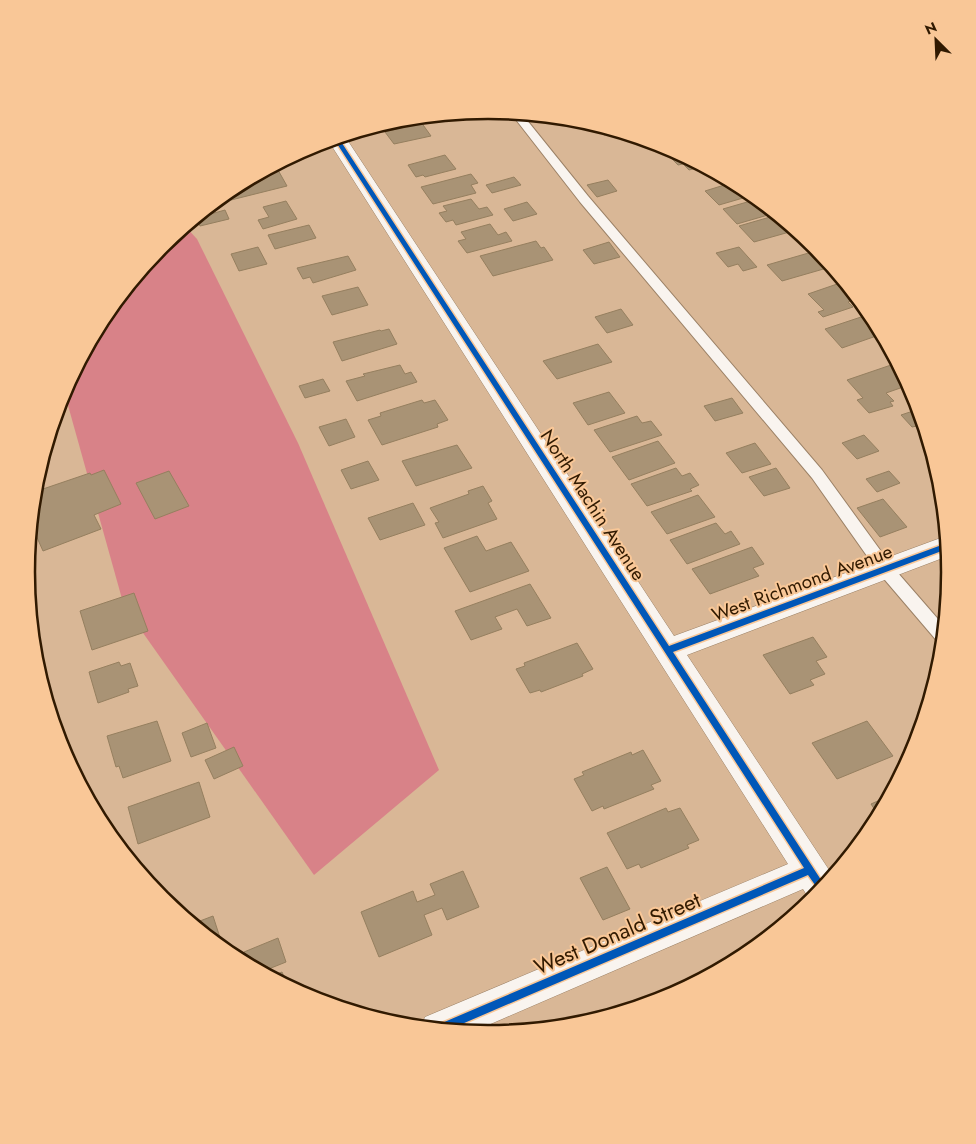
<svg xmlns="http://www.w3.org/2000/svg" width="976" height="1144" viewBox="0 0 976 1144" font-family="Jost,sans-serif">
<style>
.forest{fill:#d88288}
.building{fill:#a99375;stroke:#957f5f}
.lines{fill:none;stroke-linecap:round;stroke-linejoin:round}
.lane-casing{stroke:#9b8166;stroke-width:2}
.street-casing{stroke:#9b8166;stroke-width:1}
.lane{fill:#f9f4ef;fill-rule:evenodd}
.street{fill:#f9f4ef;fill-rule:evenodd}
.cycleway-casing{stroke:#f9c797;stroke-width:3}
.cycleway{fill:#0057b8;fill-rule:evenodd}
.labels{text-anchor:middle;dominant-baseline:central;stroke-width:4;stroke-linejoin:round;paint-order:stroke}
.street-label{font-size:19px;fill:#311a01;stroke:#f9c797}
.near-street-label{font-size:22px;fill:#311a01;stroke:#f9c797}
.rim{fill:none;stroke:#311a01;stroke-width:2.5}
</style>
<rect width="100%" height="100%" fill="#d9b796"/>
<path class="forest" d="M185 226 197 239 298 443 439 770 314 875 124 606 64 391 104 315 162 245Z"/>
<path class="building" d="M430 116 432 119 390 129 385 123 398 119Z
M421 122 431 136 394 144 385 132Z
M605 127 617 131 604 135 599 129Z
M681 154 704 166 689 170 683 164 678 165 670 157Z
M445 155 456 169 425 177 423 175 416 177 408 165Z
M278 170 287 186 231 200 227 192 232 188 253 178V177L255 175Z
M471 174 478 183 471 185 476 193 433 204 421 187Z
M514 177 521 185 492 193 486 185Z
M608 180 617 191 597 197 587 185Z
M734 182 750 192 747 193 750 196 719 205 705 191Z
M471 199 479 209 487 207 493 215 456 225 453 220 446 222 439 213 447 211 443 206Z
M754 200 768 215 737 224 723 209Z
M286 201 297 219 263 229 258 220 269 217 263 207Z
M527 202 537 214 513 221 504 209Z
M225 210 229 219 200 226 196 218Z
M777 215 793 231 754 242 739 226Z
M490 224 498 235 506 232 512 241 467 253 458 241 466 239 461 232Z
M309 225 316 238 275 249 268 235Z
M536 241 541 248 544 247 553 260 493 276 480 256Z
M609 242 620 257 594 264 583 250Z
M258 247 267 264 239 271 231 254Z
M739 247 757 267 743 271 738 264 728 267 716 253Z
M812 252 827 268 782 281 767 265Z
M348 256 356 270 313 283 310 277 303 279 297 268Z
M840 283 856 299 848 302 853 307 823 317 818 312 824 310 808 294Z
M358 287 368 305 332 315 322 296Z
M621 309 633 325 607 333 595 317Z
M870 314 877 325 874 326 882 334 842 348 825 329Z
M389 329 397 344 342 361 333 342 380 330 381 331Z
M598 344 612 362 557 379 543 361Z
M400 365 405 374 411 372 417 382 357 401 346 381 365 376 363 374Z
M891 365 893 367 898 365 909 385 886 393 894 401 890 402 893 406 869 413 857 400 863 398 847 380Z
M323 379 330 391 305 398 299 386Z
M609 392 625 413 588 425 573 403Z
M732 398 743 413 715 421 704 406Z
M422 400 424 403 435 400 448 420 437 424 438 427 382 445 368 420 381 416 380 413Z
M919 409 927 435 926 436 917 426 912 427 901 415Z
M637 416 642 423 651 421 662 435 610 452 594 430Z
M346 419 355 437 329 446 319 427Z
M864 435 879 451 857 459 842 443Z
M658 441 675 463 629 480 612 457Z
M755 443 771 464 742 473 726 453Z
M457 445 472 468 416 486 402 461Z
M368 461 379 480 351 489 341 470Z
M676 468 682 476 690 473 699 485 690 489 692 491 647 506 631 484Z
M776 468 790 488 764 496 749 477Z
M104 470 121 504 94 515 101 529 43 551 31 524 35 488 38 487 40 490 90 473 91 475Z
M169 471 189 506 155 519 136 483Z
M889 471 900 483 877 492 866 479Z
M483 486 492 501 488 503 497 519 443 538 435 523 439 522 430 508 469 494 468 491Z
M698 495 715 517 667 534 651 512Z
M883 499 907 527 880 537 857 508Z
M413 503 425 525 380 540 368 518Z
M716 523 725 534 731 531 740 544 687 564 670 540Z
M477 536 486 551 511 542 529 571 470 592 444 548Z
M752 547 764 564 753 568 759 576 710 594 692 569Z
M530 584 551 618 527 626 517 609 495 617 502 629 471 640 455 611Z
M134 593 148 631 92 650 80 611Z
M813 637 827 657 816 661 825 674 810 680 814 685 790 694 763 655Z
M577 643 593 669 582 674 583 676 541 692 540 690 530 693 516 669 525 666 524 663Z
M119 662 121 666 130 663 138 686 128 689 129 692 98 703 89 672Z
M157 721 171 761 123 778 119 766 116 767 107 736Z
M867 721 893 756 837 779 812 743Z
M207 723 216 748 191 757 182 733Z
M234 747 243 766 214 779 205 760Z
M643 750 661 781 651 785 654 789 604 809 603 806 592 811 574 779 584 775 582 772 631 752 632 755Z
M199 782 210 817 138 844 128 807Z
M889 796 879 816 871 804Z
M666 808 668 812 680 808 699 840 687 845 689 848 641 868 639 864 627 869 607 833Z
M607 867 630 909 603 920 580 878Z
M463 871 479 907 447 920 442 908 424 915 432 935 379 957 361 912 413 891 417 902 435 895 430 884Z
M213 916 224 950 192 924Z
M278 938 286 962 261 972 247 964 244 952Z
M282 972 288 986 270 977Z"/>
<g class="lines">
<g class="lane-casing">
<path id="lane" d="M510 112 522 114 588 196 822 470 891 565 944 626 943 643 937 641 879 573 812 478 580 202Z"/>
</g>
<g class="street-casing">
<path id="street" d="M344 135 674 636 946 536 948 556 687 655 833 876 814 899 810 900 803 889 472 1032 421 1027 425 1017 788 864 328 140Z"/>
</g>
<use href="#lane" class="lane"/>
<use href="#street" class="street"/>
<g class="cycleway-casing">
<path id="cycleway" d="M338 137 669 646 947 543V549L673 652 825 886 820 892 808 875 448 1030 433 1028 435 1026 804 868 334 139Z"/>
</g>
<use href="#cycleway" class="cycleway"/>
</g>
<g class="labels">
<g class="street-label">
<text transform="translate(593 505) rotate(57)">North Machin Avenue</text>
<text transform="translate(802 583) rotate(-20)">West Richmond Avenue</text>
</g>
<g class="near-street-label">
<text transform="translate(617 933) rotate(-23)">West Donald Street</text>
</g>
</g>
<path d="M0 0H976V1144H0ZM35 572a453 453 0 1 1 906 0a453 453 0 1 1-906 0Z" fill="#f9c797" fill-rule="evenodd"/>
<path class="rim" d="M35 572a453 453 0 1 1 906 0a453 453 0 1 1-906 0Z"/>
<g transform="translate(936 40) rotate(336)" stroke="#f9c797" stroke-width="4" paint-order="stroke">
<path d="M0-4L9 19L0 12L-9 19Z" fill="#311a01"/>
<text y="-8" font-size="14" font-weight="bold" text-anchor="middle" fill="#311a01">N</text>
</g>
</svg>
